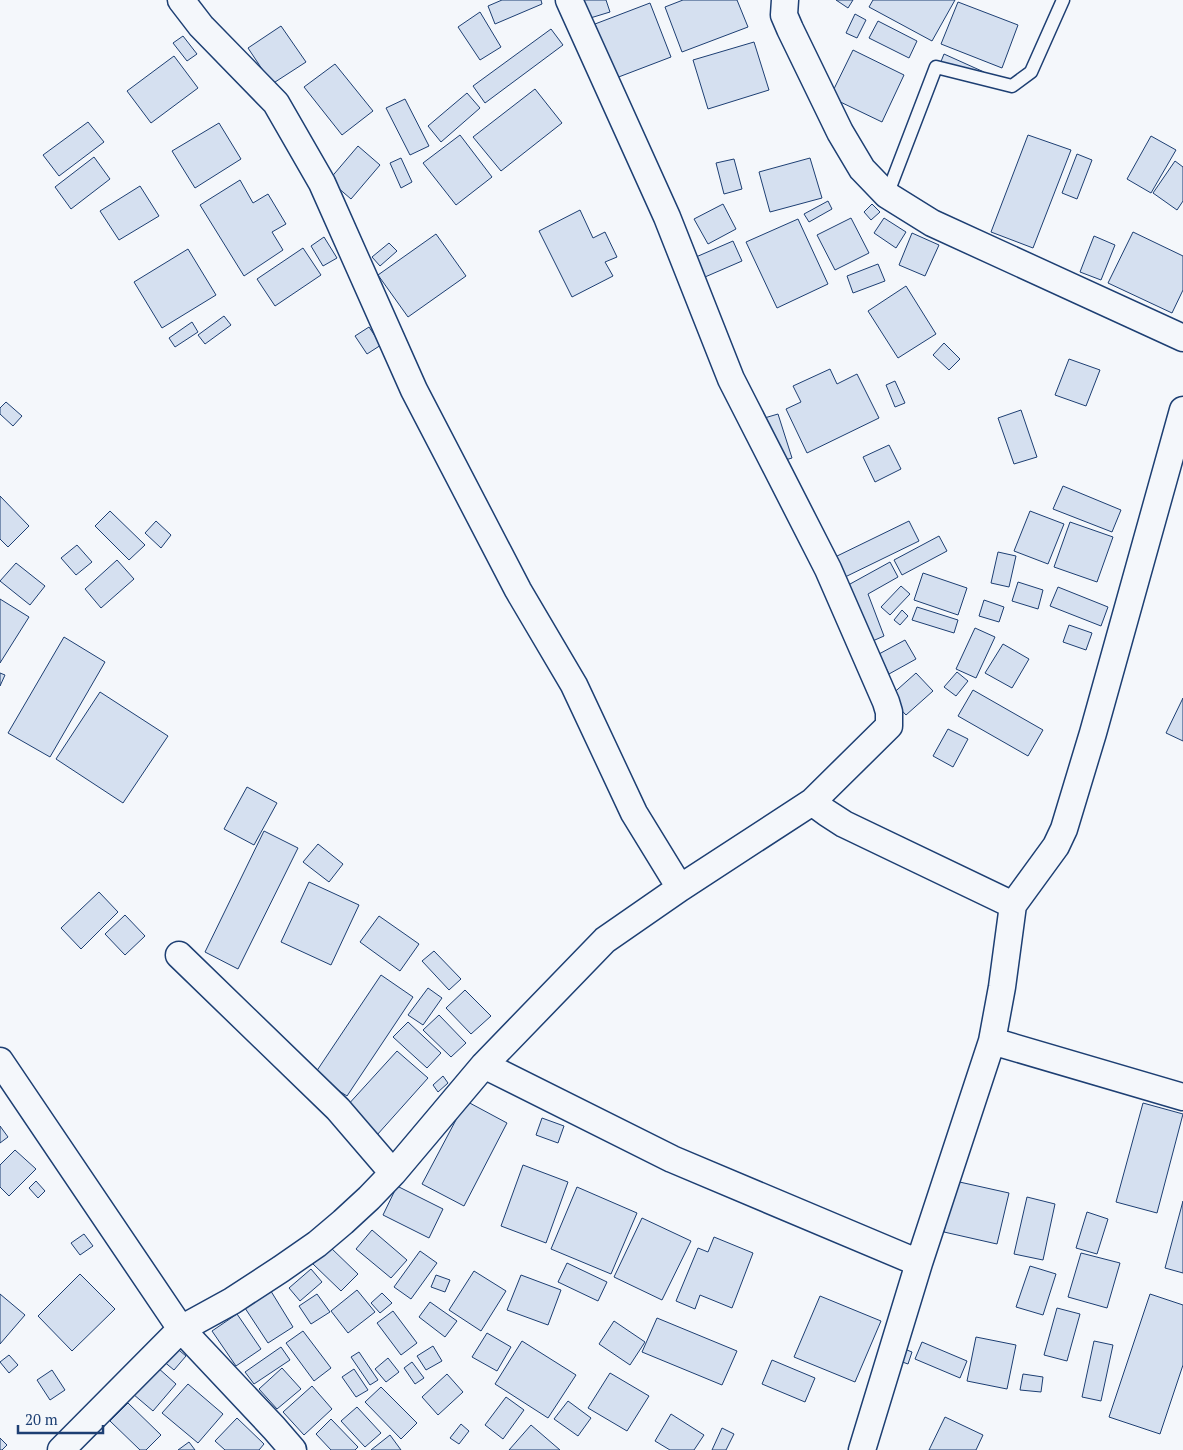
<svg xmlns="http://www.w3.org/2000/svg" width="1183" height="1450" viewBox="0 0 1183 1450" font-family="'PT Serif',serif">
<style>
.building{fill:#d5e0f0;stroke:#1d3f73}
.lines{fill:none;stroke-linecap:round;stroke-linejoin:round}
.service-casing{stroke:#1d3f73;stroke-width:15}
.minor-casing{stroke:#1d3f73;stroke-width:29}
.service{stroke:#f4f7fb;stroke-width:12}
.minor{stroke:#f4f7fb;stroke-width:26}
</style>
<rect width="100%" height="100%" fill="#f4f7fb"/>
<path class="building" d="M502 0H541L542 4 495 24 488 6Z
M581 0H606L610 12 587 19Z
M683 0H737L748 27 682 52 665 7Z
M836 0H853L848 8Z
M873 0H955L932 41 869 7Z
M958 2 1018 25 1002 68 941 44Z
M650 3 671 57 616 78 595 24Z
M480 12 501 47 480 60 458 27Z
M855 14 866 20 857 38 846 33Z
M878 21 917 41 909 58 869 38Z
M281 26 306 62 272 84 248 48Z
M551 29 563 45 485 103 473 86Z
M183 36 197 54 187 61 173 43Z
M754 42 769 90 708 109 693 60Z
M853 50 904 75 882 122 830 97Z
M944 54 984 72 980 82 940 64Z
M174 56 198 88 151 123 127 91Z
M335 64 373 111 342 135 304 87Z
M535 89 562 123 501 171 473 137Z
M467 93 480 108 441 142 428 126Z
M405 99 429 146 410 155 386 108Z
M88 122 104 142 59 176 43 155Z
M219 123 241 159 195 188 172 151Z
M460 135 492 177 456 205 423 163Z
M1028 135 1071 150 1033 248 991 232Z
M1151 136 1176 150 1151 193 1127 179Z
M358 146 380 165 351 199 329 180Z
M1077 154 1092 160 1077 199 1062 193Z
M94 157 110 179 71 209 55 187Z
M401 158 412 182 401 188 390 163Z
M810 158 822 198 770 212 759 172Z
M734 159 742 189 724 194 716 163Z
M1175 161 1183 167V201L1177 210 1153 193Z
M240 180 253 203 268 194 286 224 272 232 283 250 244 276 200 205Z
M140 186 159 216 119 240 100 211Z
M828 201 832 209 809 222 804 214Z
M723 204 736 229 708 244 694 219Z
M872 204 880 212 871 220 864 212Z
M580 210 593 238 605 232 617 257 605 262 613 276 572 297 539 231Z
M851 218 869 253 835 270 817 235Z
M884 218 906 232 896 248 874 233Z
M798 219 828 284 777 308 746 242Z
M1133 232 1183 256V290L1172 313 1108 283Z
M912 233 939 245 925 276 899 265Z
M436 234 466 276 408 317 378 275Z
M1094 236 1115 245 1101 280 1080 272Z
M324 237 337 258 323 266 311 246Z
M733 241 742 261 698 280 689 260Z
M389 243 397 251 380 266 372 257Z
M303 248 321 275 275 306 257 279Z
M188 249 216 295 162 328 134 282Z
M878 264 885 281 853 293 847 276Z
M906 286 936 334 898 358 868 311Z
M224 316 231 325 205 344 198 335Z
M192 322 198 332 175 347 169 338Z
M369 327 381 345 367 354 355 336Z
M944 343 960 359 949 370 933 355Z
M1069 359 1100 370 1086 406 1055 395Z
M830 369 837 384 857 374 879 418 807 453 786 409 801 402 793 386Z
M895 381 905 403 895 407 886 385Z
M6 402 22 416 13 426 0 414V408Z
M1021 410 1037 457 1014 464 998 418Z
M778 414 792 458 775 463 761 419Z
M889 445 901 469 875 482 863 457Z
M1063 486 1121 510 1112 532 1053 509Z
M0 496 29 526 8 547 0 539Z
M110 511 145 545 129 560 95 526Z
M1030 511 1064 524 1048 564 1014 551Z
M156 521 171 535 161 548 145 533Z
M909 521 919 541 843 578 833 558Z
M1070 522 1113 537 1097 582 1054 567Z
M939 536 947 551 902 575 894 560Z
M77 545 92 562 76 575 61 558Z
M998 552 1016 556 1009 587 991 583Z
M117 560 134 579 101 608 85 589Z
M890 562 898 577 868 594 884 636 868 643 841 589Z
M16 563 45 586 30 605 0 581Z
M923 573 967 588 958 615 914 600Z
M1018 582 1043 590 1038 609 1012 601Z
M901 586 910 594 890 615 881 607Z
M1058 587 1108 607 1101 626 1050 606Z
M0 599 29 617 0 663Z
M984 600 1004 607 999 622 979 616Z
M917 607 958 620 954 633 912 620Z
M902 610 908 616 900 625 894 620Z
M1069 625 1092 633 1086 650 1063 642Z
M975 628 995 637 976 678 956 669Z
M64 637 105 662 50 757 8 733Z
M905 640 916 659 889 674 879 654Z
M1003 644 1029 659 1012 688 985 673Z
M957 672 968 681 956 696 944 687Z
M0 673 5 675 0 686Z
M916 673 933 691 906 715 889 697Z
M973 690 1043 730 1028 756 958 716Z
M100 692 168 736 123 803 56 759Z
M1183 698V741L1166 733Z
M948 729 968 739 953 767 933 756Z
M247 787 277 803 254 845 224 829Z
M264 831 298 848 238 969 205 952Z
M318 844 343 864 329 882 303 862Z
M309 882 359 905 331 965 281 942Z
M99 892 118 912 81 949 61 928Z
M125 915 145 936 125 955 105 934Z
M379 916 419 944 400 971 360 942Z
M434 951 461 979 449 990 422 961Z
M381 975 413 997 347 1096 314 1075Z
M428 988 442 998 423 1025 408 1015Z
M465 990 491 1016 471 1034 446 1008Z
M439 1015 466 1043 451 1057 423 1030Z
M408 1022 441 1053 427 1068 393 1037Z
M397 1051 428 1078 377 1135 346 1107Z
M443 1076 448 1083 438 1092 433 1085Z
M466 1101 507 1123 464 1206 422 1184Z
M1143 1103 1183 1114 1157 1213 1116 1202Z
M542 1118 564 1126 558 1143 536 1135Z
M0 1126 8 1137 0 1143Z
M15 1150 36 1169 9 1196 0 1187V1165Z
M523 1165 568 1182 546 1243 501 1226Z
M36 1181 45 1191 38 1198 29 1188Z
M955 1181 1009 1193 997 1244 944 1232Z
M397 1186 443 1209 429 1238 383 1215Z
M577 1187 637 1213 611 1274 551 1249Z
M1027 1197 1055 1204 1043 1260 1014 1254Z
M1183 1201V1273L1165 1268Z
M1087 1212 1108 1219 1097 1254 1076 1248Z
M642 1218 691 1241 662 1300 614 1277Z
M372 1230 407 1260 391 1278 356 1249Z
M84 1234 93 1246 80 1255 71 1243Z
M714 1237 753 1253 732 1308 700 1295 695 1309 676 1301 698 1248 708 1252Z
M330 1247 358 1274 341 1291 313 1264Z
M420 1251 437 1263 411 1299 394 1287Z
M1081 1253 1120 1263 1107 1308 1068 1297Z
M567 1263 607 1282 598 1301 558 1282Z
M1030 1266 1056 1274 1043 1315 1016 1307Z
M311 1269 322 1282 300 1301 289 1288Z
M474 1271 506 1291 481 1331 449 1310Z
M80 1274 115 1309 72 1351 38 1316Z
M436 1275 450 1280 445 1292 431 1287Z
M521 1275 561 1290 548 1325 507 1310Z
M269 1288 293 1327 268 1343 243 1305Z
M357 1290 375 1312 348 1333 331 1311Z
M382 1293 392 1303 380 1313 371 1303Z
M0 1294 25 1315 0 1344Z
M317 1294 330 1312 311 1324 299 1306Z
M1150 1294 1183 1305V1365L1160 1434 1109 1417Z
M820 1296 881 1321 855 1382 794 1357Z
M430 1302 457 1321 445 1337 419 1317Z
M1057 1308 1080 1314 1067 1361 1044 1355Z
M393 1311 417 1343 401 1355 377 1323Z
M237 1314 261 1349 236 1366 212 1331Z
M657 1318 737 1351 722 1385 642 1352Z
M614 1321 645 1342 630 1365 599 1344Z
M303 1331 331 1368 314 1381 286 1343Z
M487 1333 511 1347 497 1371 472 1357Z
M976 1337 1016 1345 1007 1389 967 1381Z
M522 1341 576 1375 548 1418 495 1384Z
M1094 1341 1113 1345 1101 1401 1082 1397Z
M922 1342 967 1361 960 1378 915 1359Z
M174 1346 186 1356 174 1370 162 1360Z
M433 1346 442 1361 426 1370 417 1356Z
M281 1347 290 1360 254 1384 245 1372Z
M902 1348 912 1352 908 1364 897 1360Z
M359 1352 378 1380 370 1385 351 1357Z
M9 1355 18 1365 9 1373 0 1362Z
M388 1358 399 1372 386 1382 375 1369Z
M772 1360 815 1378 805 1402 762 1384Z
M412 1362 424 1378 415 1384 404 1368Z
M157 1367 176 1384 153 1411 133 1394Z
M282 1368 301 1389 277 1409 259 1389Z
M354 1369 368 1390 356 1397 342 1377Z
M52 1370 65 1390 50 1400 37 1380Z
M610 1373 649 1396 627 1431 588 1408Z
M447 1374 463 1392 438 1415 422 1397Z
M1023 1374 1043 1377 1041 1392 1020 1390Z
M188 1384 223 1414 198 1443 162 1413Z
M312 1386 332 1409 304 1435 283 1412Z
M381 1387 417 1423 401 1439 365 1402Z
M506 1397 524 1410 503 1439 485 1425Z
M568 1401 591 1418 578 1436 554 1419Z
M128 1403 161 1435 146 1450H140L110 1421Z
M357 1407 381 1433 365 1447 341 1421Z
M671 1414 704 1435 694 1450H670L655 1441Z
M945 1417 983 1435 976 1450H929Z
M237 1418 264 1444 259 1450H225L215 1441Z
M331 1419 358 1447 355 1450H331L316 1434Z
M461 1424 469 1431 459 1444 450 1438Z
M531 1425 560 1450H509Z
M722 1428 734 1434 726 1450H712Z
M390 1435 401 1450H371Z
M0 1438 7 1445 2 1450H0Z
M189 1442 195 1450H178Z"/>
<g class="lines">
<g class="service-casing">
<path id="service" d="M887 195 936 67 1012 86 1031 72 1063 0"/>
</g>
<g class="minor-casing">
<path id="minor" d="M181 0 201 26 276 103 322 183 414 390 518 590 574 685 634 813 680 888
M785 0 784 15 790 29 840 132 862 169 887 195 932 223 1183 338
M812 802 827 813 844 824 1013 905
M179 955 338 1109 393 1173
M992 1041 1183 1097
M0 1061 181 1329 61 1450
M484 1065 672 1159 919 1263
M293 1450 274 1428 181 1329 232 1301 281 1269 317 1244 343 1222 369 1198 393 1173 484 1065 605 940 680 888 812 802 889 726V712L886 702 828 569 731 379 667 217 569 0
M862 1450 919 1263 992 1041 1002 987 1013 905 1056 846 1064 829 1093 733 1183 410"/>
</g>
<use href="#service" class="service"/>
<use href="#minor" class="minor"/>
</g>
<path d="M18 1425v8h85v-8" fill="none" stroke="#1d3f73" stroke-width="2.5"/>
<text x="25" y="1425" font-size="15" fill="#1d3f73" stroke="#f4f7fb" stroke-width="4" paint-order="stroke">20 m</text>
</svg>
